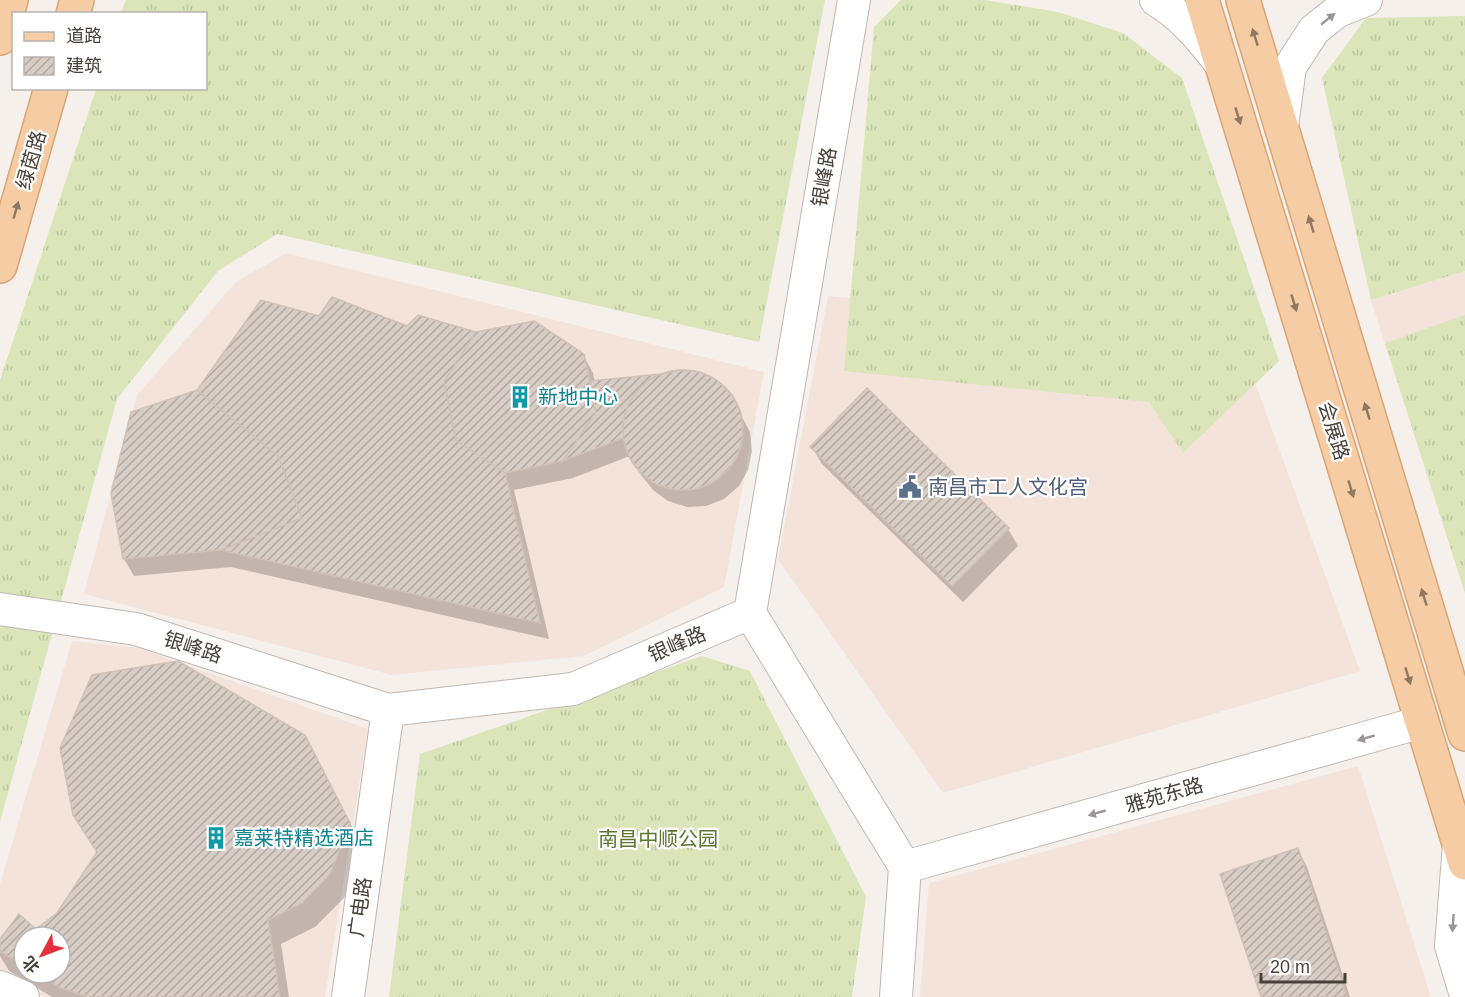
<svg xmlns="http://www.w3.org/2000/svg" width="1465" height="997" viewBox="0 0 1465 997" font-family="Arial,'Noto Sans SC',sans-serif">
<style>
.commercial{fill:#f4e3da;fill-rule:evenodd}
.grass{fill:url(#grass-tufts)}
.shadow{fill:#0003;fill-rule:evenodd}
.building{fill:url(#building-hatch);stroke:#d0c0b6;stroke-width:1.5}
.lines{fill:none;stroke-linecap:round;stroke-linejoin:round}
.minor-casing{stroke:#bfb6af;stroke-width:34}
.major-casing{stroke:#daa574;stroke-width:36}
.minor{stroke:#fff;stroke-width:32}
.major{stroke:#f6cca4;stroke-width:33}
.oneway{fill:#9b9693}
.oneway2{fill:#8e7864}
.labels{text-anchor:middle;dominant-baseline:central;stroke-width:4.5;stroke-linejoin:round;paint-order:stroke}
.street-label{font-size:20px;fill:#49403a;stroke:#fff}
.culture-label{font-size:20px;fill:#0d838f;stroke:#fff;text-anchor:start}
.service-label{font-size:20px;fill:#4e5e75;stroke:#fff;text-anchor:start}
.park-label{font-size:20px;fill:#5a7631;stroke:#fff}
</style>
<defs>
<pattern id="grass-tufts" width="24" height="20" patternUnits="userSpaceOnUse" patternTransform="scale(1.5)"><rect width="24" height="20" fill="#dbe5b9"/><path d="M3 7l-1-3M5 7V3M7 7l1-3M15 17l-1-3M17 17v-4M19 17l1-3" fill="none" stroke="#bdc6a0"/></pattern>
<pattern id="building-hatch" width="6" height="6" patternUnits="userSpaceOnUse" patternTransform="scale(1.5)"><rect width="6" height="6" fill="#d8cdc5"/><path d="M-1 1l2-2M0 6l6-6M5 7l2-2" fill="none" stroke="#b1a8a1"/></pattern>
</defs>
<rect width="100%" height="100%" fill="#f5f0ec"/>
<path class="commercial" d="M286 253 764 372 724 587 584 656 392 675 84 594 137 395 236 282Z
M1465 271V593L1371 300Z
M828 296 1237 333 1360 671 943 793 778 559Z
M72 641 138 648 368 729 325 997H45L0 978V884ZM24 937H60V973H24Z
M1358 766 1431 997H920L929 883Z"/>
<path class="grass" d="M126 0H825L759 342 277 234 218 271 117 399 0 822V380L96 89 206 88V14L121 13Z
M901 0H985L1058 12 1123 33 1182 78 1279 361 1183 453 1149 402 844 371 874 27Z
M1465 16V271L1371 300 1322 78 1366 18Z
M1465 315V593L1385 343Z
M702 656 750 671 866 897 852 997H389L420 754Z"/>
<path class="shadow" d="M320 318 476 334 583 355 593 373 595 382 731 396 750 432 752 451 748 470 739 486 724 499 706 506 687 507 668 501 653 490 641 475 630 456 573 478 514 490 549 639 231 567 134 576 124 559 198 391Z
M812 447 1008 529 1018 546 963 602 822 464Z
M318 761 363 848 344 898 315 927 281 944 289 997H52L9 971 0 956V941L36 931ZM24 937H60V973H24Z
M1298 850 1307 867 1350 997H1262Z"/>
<path class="building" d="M332 297 407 326 418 315 476 332 534 321 584 354 590 381 661 374 680 370 700 372 718 381 732 395 741 413 743 433 739 452 729 469 714 482 696 489 676 490 657 484 641 473 629 457 623 438 563 461 505 473 540 623 221 550 302 518 278 456 197 390 261 300 319 316Z
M534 321 584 354 596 412 563 461 505 473 456 440 444 382 476 332Z
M623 430a60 60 0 1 1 120 0a60 60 0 1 1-120 0Z
M867 388 1009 528 952 586 810 447Z
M197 390 278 456 302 518 221 550 123 559 111 493 131 412Z
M178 661 305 735 350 823 330 874 302 903 268 920 280 997H88L61 988 36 973H60V937H24V966L0 951V939L19 914 36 929 57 913 97 852 73 815 60 748 92 675Z
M1298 848 1347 997H1261L1220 874Z"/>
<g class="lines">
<g class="minor-casing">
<path id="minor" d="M1156 0C1183 16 1202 40 1221 64
M1282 126 1290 67 1314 30 1338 11 1366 0
M0 609 136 629 388 710 573 689 750 613 854 0
M750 613 905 867 896 997
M1459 844 1451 946 1465 992
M905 867 1422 722
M0 987 23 997
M348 997 388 710"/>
</g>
<g class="major-casing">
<path id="major" d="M1202 0 1465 863
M1243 0 1465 734
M73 14 77 0
M0 38 11 0
M0 266 51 88"/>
</g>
<use href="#minor" class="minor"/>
<use href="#major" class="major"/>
</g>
<defs><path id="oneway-solid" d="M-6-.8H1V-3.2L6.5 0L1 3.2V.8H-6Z" transform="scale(1.5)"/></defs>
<g class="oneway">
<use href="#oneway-solid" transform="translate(1328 19) rotate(-39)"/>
<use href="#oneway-solid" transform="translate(1366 738) rotate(164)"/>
<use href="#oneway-solid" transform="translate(1097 813) rotate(164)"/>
<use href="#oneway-solid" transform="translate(1453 923) rotate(94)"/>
</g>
<g class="oneway2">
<use href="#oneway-solid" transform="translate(1255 37) rotate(-107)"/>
<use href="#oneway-solid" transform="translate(1238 116) rotate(73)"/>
<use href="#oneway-solid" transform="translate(16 210) rotate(-74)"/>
<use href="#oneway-solid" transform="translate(1311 224) rotate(-107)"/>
<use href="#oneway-solid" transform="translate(1294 303) rotate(73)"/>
<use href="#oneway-solid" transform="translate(1367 411) rotate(-107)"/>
<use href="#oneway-solid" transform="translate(1351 489) rotate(73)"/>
<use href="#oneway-solid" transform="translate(1424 597) rotate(-107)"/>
<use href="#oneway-solid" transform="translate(1408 676) rotate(73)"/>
</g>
<defs>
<g id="building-bare" transform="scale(1.8)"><path d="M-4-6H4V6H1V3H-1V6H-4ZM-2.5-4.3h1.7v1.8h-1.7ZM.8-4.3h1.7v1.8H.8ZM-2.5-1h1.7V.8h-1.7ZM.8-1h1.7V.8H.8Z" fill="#0f9aa8" stroke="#fff" stroke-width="2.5" paint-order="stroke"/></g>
<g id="civic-bare" transform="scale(1.8)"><path d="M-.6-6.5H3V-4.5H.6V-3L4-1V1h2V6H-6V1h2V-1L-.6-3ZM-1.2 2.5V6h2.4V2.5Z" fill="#5c6f8a" stroke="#fff" stroke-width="2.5" paint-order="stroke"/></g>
</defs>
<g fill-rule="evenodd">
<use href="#building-bare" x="520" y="397"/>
<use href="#civic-bare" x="910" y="487"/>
<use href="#building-bare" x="216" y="838"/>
</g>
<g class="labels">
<g class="street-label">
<text transform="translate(31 160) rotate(-74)">绿茵路</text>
<text transform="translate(824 177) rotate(-80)">银峰路</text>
<text transform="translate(1334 431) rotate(73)">会展路</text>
<text transform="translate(677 644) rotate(-23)">银峰路</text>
<text transform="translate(193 647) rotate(18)">银峰路</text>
<text transform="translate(1164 795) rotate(-16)">雅苑东路</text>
<text transform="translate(360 907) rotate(-82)">广电路</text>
</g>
<g class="culture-label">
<text x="538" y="397">新地中心</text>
<text x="234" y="838">嘉莱特精选酒店</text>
</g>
<g class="service-label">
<text x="928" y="487">南昌市工人文化宫</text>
</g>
<g class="park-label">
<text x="658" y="839">南昌中顺公园</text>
</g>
</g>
<rect x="12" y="12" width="195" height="78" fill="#ffffff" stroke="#b6b3b0" stroke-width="1.5"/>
<rect x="24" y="32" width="30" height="9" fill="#f6cca4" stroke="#b6b3b0" stroke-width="1.5"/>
<text x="66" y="42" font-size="18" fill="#49403a">道路</text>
<rect x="24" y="57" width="30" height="18" fill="url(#building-hatch)" stroke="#b6b3b0" stroke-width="1.5"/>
<text x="66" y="72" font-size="18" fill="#49403a">建筑</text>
<g transform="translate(42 955) rotate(229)"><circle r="28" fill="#ffffff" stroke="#b6b3b0" stroke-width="1.5"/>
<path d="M0-4.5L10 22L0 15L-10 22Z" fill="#e7303d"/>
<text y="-9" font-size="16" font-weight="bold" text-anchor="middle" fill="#49403a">北</text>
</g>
<path d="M1261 973v9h84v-9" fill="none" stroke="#49403a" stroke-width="3"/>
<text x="1270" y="973" font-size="18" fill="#49403a" stroke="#ffffff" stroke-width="4.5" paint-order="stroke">20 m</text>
</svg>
